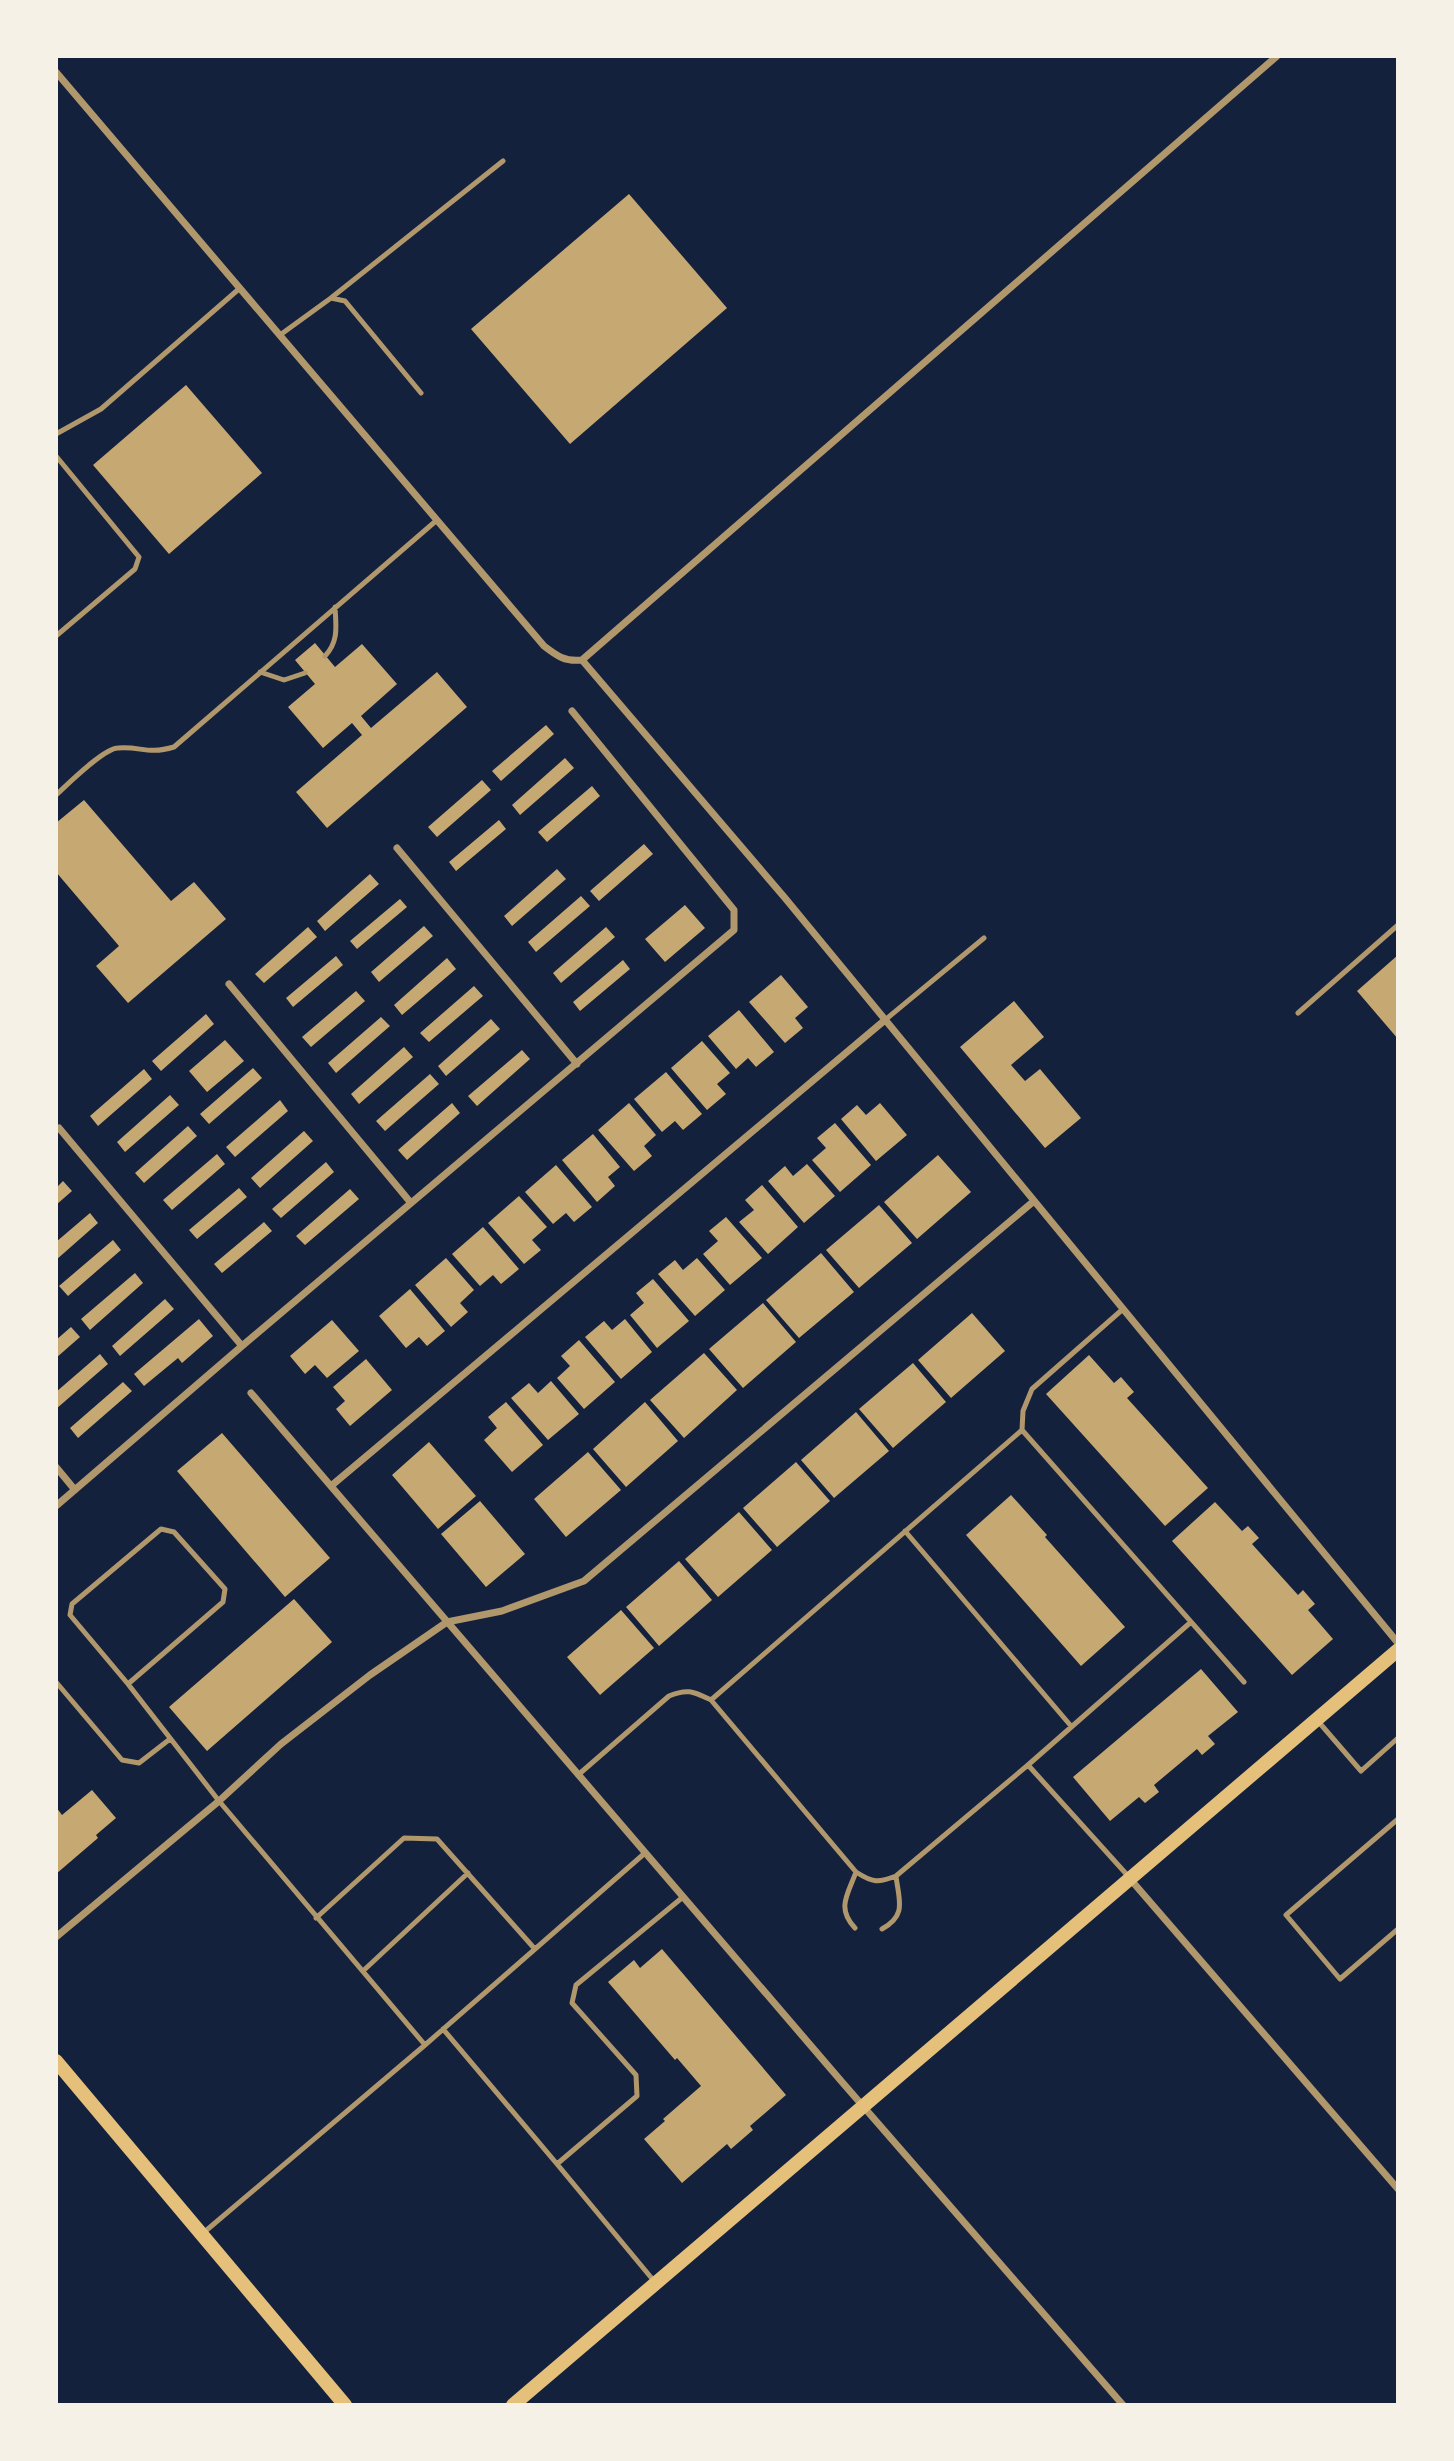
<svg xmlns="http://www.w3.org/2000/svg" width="1454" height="2461" viewBox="0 0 1454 2461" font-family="Rubik,sans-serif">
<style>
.building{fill:#c6a872}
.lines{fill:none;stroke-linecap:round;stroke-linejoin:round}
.service{stroke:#b1986c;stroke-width:5}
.minor{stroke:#b1986c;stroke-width:7}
.secondary{stroke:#e5c07b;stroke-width:14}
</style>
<rect width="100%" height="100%" fill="#14213d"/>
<path class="building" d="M629 194 727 308 570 444 471 329Z
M186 385 262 473 169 554 93 465Z
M315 643 335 667 362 644 397 684 361 716 371 728 437 672 467 707 327 828 296 792 362 735 352 723 323 748 288 707 315 684 295 660Z
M546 725 554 734 501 781 492 771Z
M565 758 574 768 520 815 512 805Z
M482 780 491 790 437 837 428 827Z
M592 786 600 796 547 842 538 832Z
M84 800 171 901 194 882 226 919 128 1003 96 966 119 946 56 872V823Z
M499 820 506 829 456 871 449 862Z
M644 844 653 854 599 901 590 891Z
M557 869 566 879 512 926 504 916Z
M370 874 379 884 325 931 317 921Z
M581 896 590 906 536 952 528 942Z
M400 899 407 907 357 949 350 941Z
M685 905 705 928 665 962 645 939Z
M424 926 433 936 379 982 371 972Z
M308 927 317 937 264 983 255 974Z
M606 927 615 937 561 983 553 973Z
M1398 955V1039L1357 991Z
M336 956 343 965 293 1007 286 998Z
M447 958 456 969 402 1015 394 1005Z
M623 960 630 969 580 1011 573 1002Z
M781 975 808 1007 795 1018 803 1028 785 1043 749 1002Z
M474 986 483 996 429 1042 420 1033Z
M356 991 365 1001 311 1047 302 1037Z
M1014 1001 1044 1037 1011 1065 1025 1081 1040 1069 1081 1118 1045 1148 960 1047Z
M739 1010 774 1052 756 1067 748 1058 736 1069 708 1036Z
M206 1014 214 1024 161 1071 152 1061Z
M381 1017 390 1026 336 1073 328 1063Z
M491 1019 500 1029 446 1076 438 1066Z
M225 1040 244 1061 207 1092 189 1071Z
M702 1041 730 1073 717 1084 726 1094 707 1110 671 1068Z
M404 1047 413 1057 359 1104 351 1094Z
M522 1050 530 1059 477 1106 468 1096Z
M253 1068 262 1078 209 1124 200 1114Z
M144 1069 152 1079 98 1126 90 1116Z
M666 1072 702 1114 683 1130 675 1121 662 1132 634 1099Z
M430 1074 439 1084 385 1131 376 1121Z
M170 1095 179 1105 125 1152 117 1142Z
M280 1100 288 1111 235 1157 226 1147Z
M452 1103 460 1113 407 1160 398 1150Z
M629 1103 656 1135 644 1146 652 1156 634 1171 598 1130Z
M880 1103 907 1135 876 1161 841 1119 857 1105 866 1115Z
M835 1123 871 1165 840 1192 812 1160 826 1148 817 1138Z
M188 1126 197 1136 144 1183 135 1173Z
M304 1131 313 1141 260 1188 251 1178Z
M593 1134 620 1167 608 1177 615 1186 597 1202 562 1160Z
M217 1154 225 1164 172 1210 163 1200Z
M938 1155 971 1192 917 1239 884 1202Z
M326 1162 334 1172 281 1218 272 1209Z
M807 1164 835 1196 804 1223 768 1181 785 1166 793 1176Z
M556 1165 592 1207 574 1222 566 1213 553 1224 525 1192Z
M63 1181 72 1191 56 1205V1188Z
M762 1185 798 1227 768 1254 739 1222 754 1210 745 1200Z
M239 1188 247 1197 197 1239 189 1230Z
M350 1189 359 1199 305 1245 296 1236Z
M519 1196 547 1227 532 1240 541 1250 524 1264 488 1223Z
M879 1205 912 1243 859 1288 826 1250Z
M90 1213 98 1223 56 1260V1242Z
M726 1217 762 1258 730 1285 703 1254 718 1241 709 1231Z
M264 1222 272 1231 222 1273 214 1264Z
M483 1227 519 1269 501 1284 493 1275 480 1286 452 1254Z
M113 1240 121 1250 68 1296 59 1286Z
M821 1253 854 1292 799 1338 766 1300Z
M446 1258 474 1290 460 1303 468 1312 451 1327 415 1285Z
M697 1258 725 1290 695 1316 658 1274 675 1260 683 1270Z
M135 1273 143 1283 90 1330 81 1319Z
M653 1279 689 1321 657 1348 630 1315 644 1303 636 1293Z
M410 1289 445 1331 427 1346 419 1337 406 1348 379 1316Z
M165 1299 174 1309 120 1356 112 1346Z
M763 1303 796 1342 743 1388 709 1349Z
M972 1313 1005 1351 951 1398 918 1360Z
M199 1319 213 1336 182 1363 178 1358 144 1386 134 1374Z
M625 1319 652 1352 621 1379 585 1337 604 1321 612 1330Z
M332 1320 359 1351 327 1378 315 1365 305 1374 290 1356Z
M71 1327 80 1337 56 1358V1340Z
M579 1340 615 1382 584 1409 557 1378 570 1366 561 1356Z
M704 1353 737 1390 684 1438 650 1400Z
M100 1354 108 1364 56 1409V1392Z
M1089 1355 1114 1383 1121 1377 1134 1392 1127 1398 1208 1488 1165 1526 1046 1394Z
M366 1359 392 1390 350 1426 336 1409 345 1401 333 1387Z
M913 1363 946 1402 893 1448 859 1409Z
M551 1381 579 1414 548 1440 511 1398 529 1383 538 1393Z
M123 1382 132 1391 78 1438 70 1428Z
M506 1402 543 1445 512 1472 484 1440 497 1428 488 1417Z
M645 1402 678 1441 626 1487 593 1449Z
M856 1412 889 1451 834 1498 801 1460Z
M222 1433 330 1558 285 1597 177 1471Z
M429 1442 476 1496 438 1529 392 1475Z
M588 1452 621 1490 566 1537 534 1499Z
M796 1462 830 1501 777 1547 743 1508Z
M1011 1495 1047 1535 1045 1537 1125 1627 1081 1666 966 1535Z
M480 1501 525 1554 486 1587 441 1534Z
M1215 1502 1242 1531 1248 1526 1259 1538 1252 1544 1298 1595 1303 1590 1315 1604 1308 1610 1333 1639 1292 1675 1172 1541Z
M739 1512 772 1550 718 1597 685 1559Z
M679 1561 712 1600 659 1646 626 1607Z
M294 1599 332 1642 207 1751 169 1707Z
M621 1610 654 1648 600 1695 567 1657Z
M1201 1669 1238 1712 1208 1736 1215 1744 1202 1755 1197 1749 1154 1785 1159 1792 1145 1803 1139 1797 1110 1821 1073 1777Z
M92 1790 116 1818 96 1835 98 1838 56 1874V1807L62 1815Z
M662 1949 786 2095 750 2126 753 2130 731 2149 727 2144 682 2183 644 2139 665 2121 663 2119 701 2086 677 2058 675 2060 608 1982 634 1960 640 1968Z"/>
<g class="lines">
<path class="service" d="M331 298 503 161
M280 335 331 298 345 301 421 393
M56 434 101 409 240 288
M56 456 139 557 135 569 56 636
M325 656C339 641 336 626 335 607
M260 672 284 680 305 673
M56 795C68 784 104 748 118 748 141 746 147 755 174 747L437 520
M1298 1013 1398 925
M885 1020 984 938
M1123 1309 1032 1389 1023 1411 1022 1430 1244 1682
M905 1531 1071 1726
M56 1682 122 1760 139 1763 170 1739
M128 1684 223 1602 225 1589 174 1532 161 1529 72 1604 70 1615 128 1684 219 1801 425 2045
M711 1700 1022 1430
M1317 1720 1361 1771 1398 1738
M578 1775 669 1696C688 1688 694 1692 711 1700L856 1872C873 1883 878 1883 896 1876L1028 1765
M1398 1819 1286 1915 1340 1979 1398 1929
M1129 1877 1028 1765 1191 1622
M316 1918 404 1838 437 1839 534 1948
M855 1928C836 1908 848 1894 856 1872
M882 1929C907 1915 899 1901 896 1876
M363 1971 468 1873
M443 2029 557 2164
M202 2234 425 2045 645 1853
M654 2281 557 2164 637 2096 636 2075 572 2003 576 1985 683 1897"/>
<path class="minor" d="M56 72 544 646C557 656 565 662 582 660
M582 660 785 898 1398 1643
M582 660 1277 56
M397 848 577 1064
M229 984 411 1203
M59 1128 242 1346
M251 1393 842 2082 1123 2405
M56 1467 75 1490
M331 1486 885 1020
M56 1506 242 1346 734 930V910L572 711
M1131 1880 1398 2189
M56 1937 219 1801 281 1744 370 1675 447 1622 502 1611 584 1581 1034 1201"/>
<path class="secondary" d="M56 2061 345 2405
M513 2405 1398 1650"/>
</g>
<rect width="1454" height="2461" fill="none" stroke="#f6f1e7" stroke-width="116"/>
</svg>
